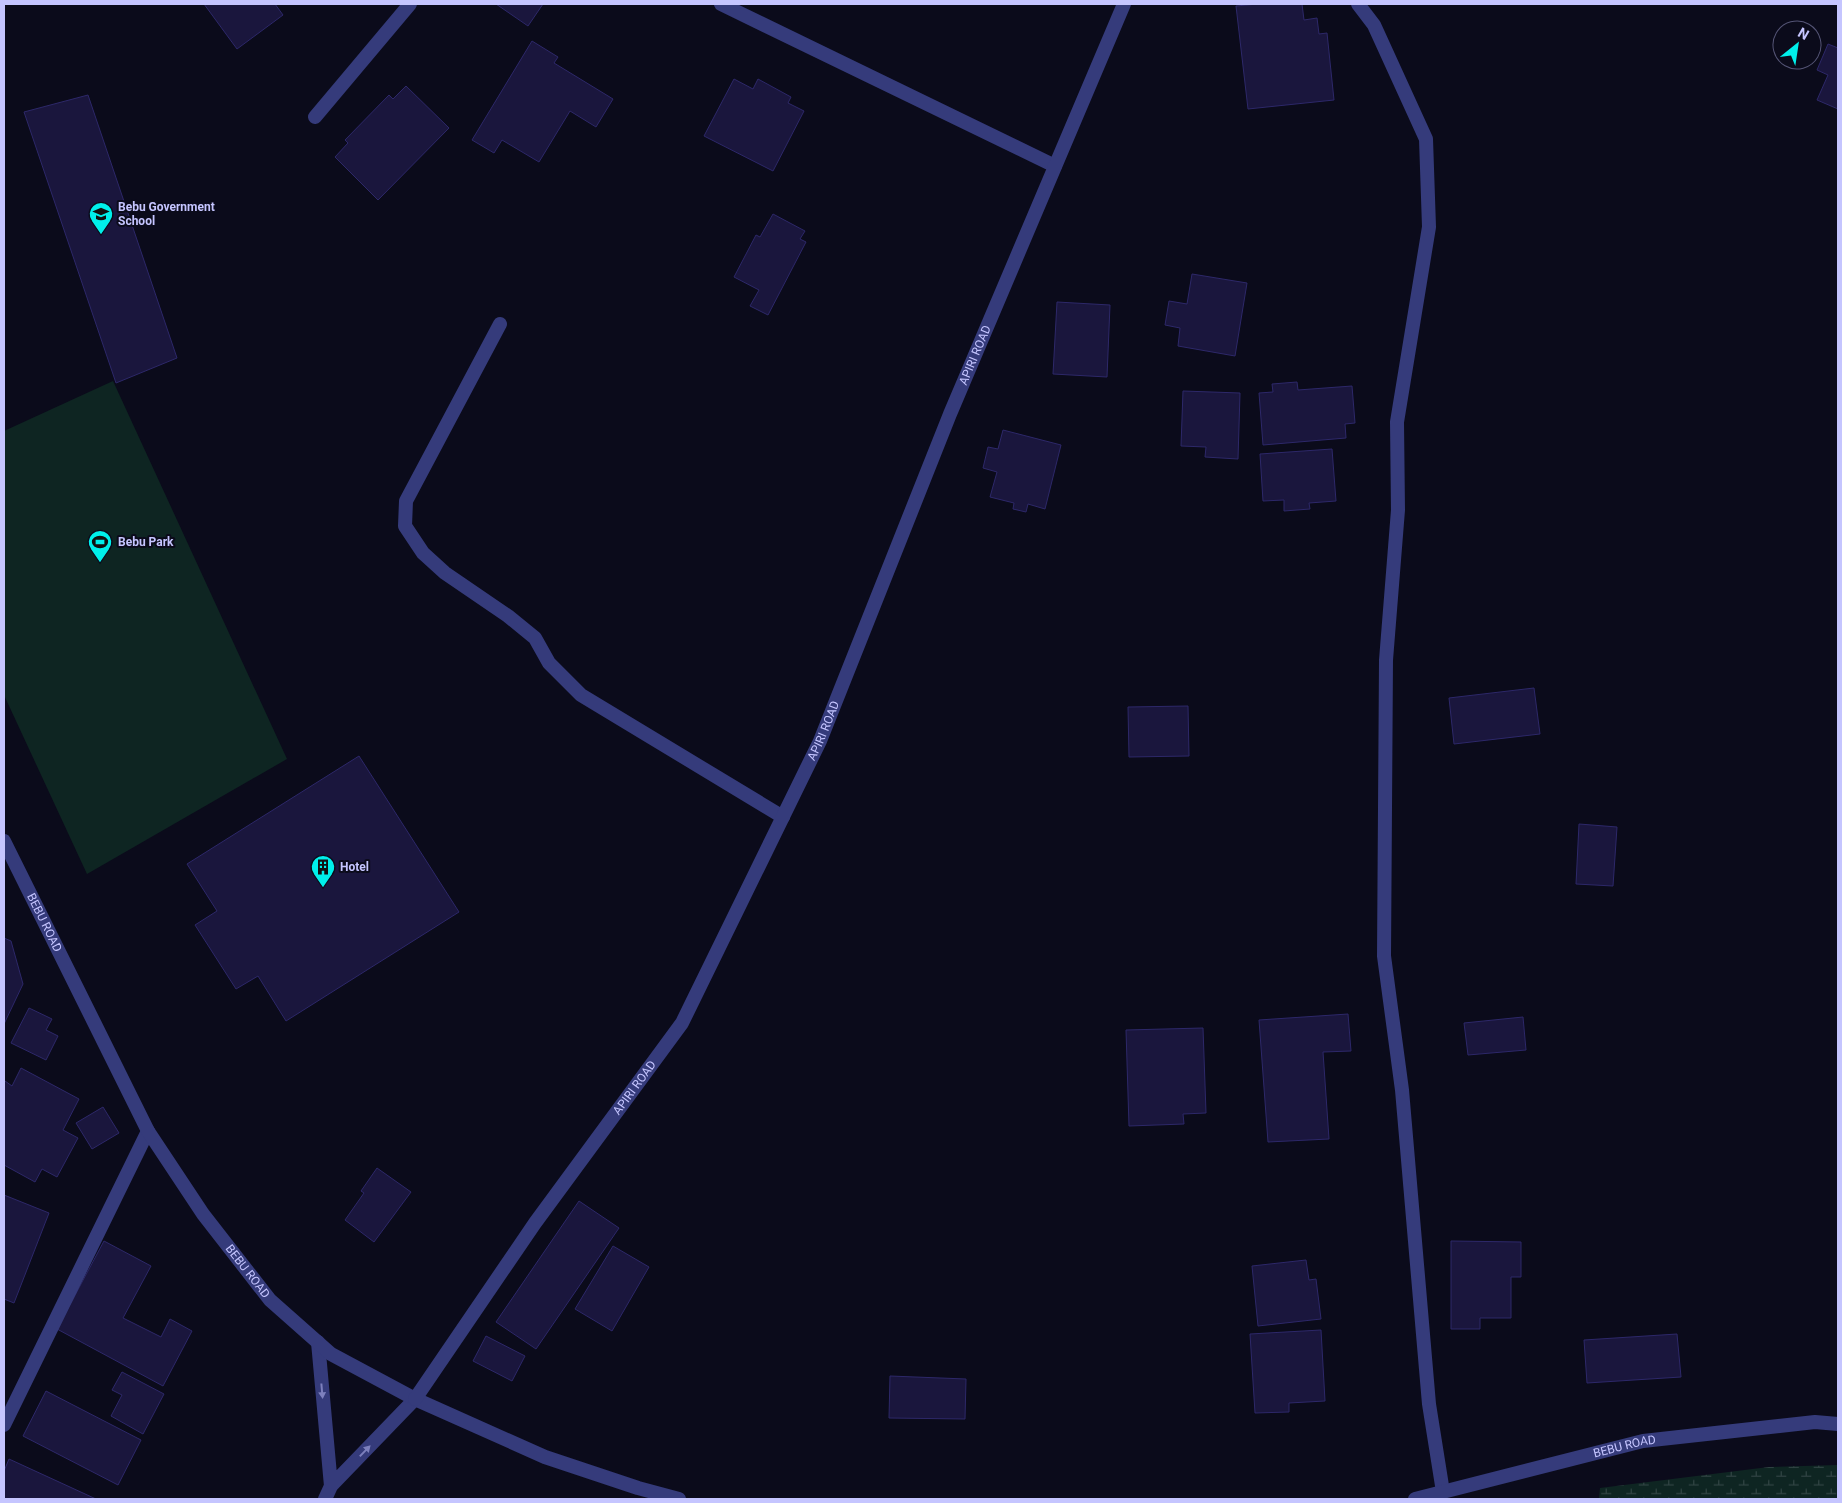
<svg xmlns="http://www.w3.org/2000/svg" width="1842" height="1503" viewBox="0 0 1842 1503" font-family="Roboto,sans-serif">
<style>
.wetland{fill:url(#wetland-marsh)}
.park{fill:#0e2522}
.building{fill:#1a163d;stroke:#2d2869}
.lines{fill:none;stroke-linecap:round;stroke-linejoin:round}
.minor{stroke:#353b7b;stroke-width:14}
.tertiary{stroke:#353b7b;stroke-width:14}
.oneway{fill:#7d80bd}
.labels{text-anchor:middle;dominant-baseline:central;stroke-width:4;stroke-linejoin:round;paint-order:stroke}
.poi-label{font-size:12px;font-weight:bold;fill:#c5c5ff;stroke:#0b0b1b;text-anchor:start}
.street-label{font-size:12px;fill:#c5c5ff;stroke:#0b0b1b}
</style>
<defs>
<pattern id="wetland-marsh" width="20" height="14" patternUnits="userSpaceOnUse" patternTransform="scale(1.25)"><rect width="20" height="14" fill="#0e2522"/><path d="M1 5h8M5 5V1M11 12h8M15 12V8" fill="none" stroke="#304343"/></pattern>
</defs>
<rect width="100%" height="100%" fill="#0b0b1b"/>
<path class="wetland" d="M1838 1465V1499H1599L1600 1488 1769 1467Z"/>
<path class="park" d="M113 381 287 759 87 874 4 695V431Z"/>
<path class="building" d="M204 4H275L283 15 237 49Z
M496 4H543L528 26Z
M1258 4H1302L1304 20 1317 18 1319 34 1327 33 1334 100 1248 109 1236 6Z
M532 41 558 57 554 63 613 99 596 127 570 111 539 162 502 140 494 153 472 140Z
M1828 44 1838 48V109L1817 100 1828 75 1817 70Z
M734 79 753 89 758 79 791 97 788 103 804 111 773 171 704 136Z
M406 86 449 128 378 200 335 157 348 143 345 140 389 95 393 99Z
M88 95 177 358 116 383 24 112Z
M773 214 805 231 800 239 806 242 768 315 750 306 759 290 734 277 756 235 760 237Z
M1192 274 1247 283 1235 356 1178 346 1180 328 1165 325 1169 301 1187 304Z
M1057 302 1110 305 1107 377 1053 374Z
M1297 382 1298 390 1352 386 1355 423 1345 424 1346 438 1263 445 1259 393 1273 392 1272 384Z
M1183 391 1240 393 1238 459 1205 457 1206 447 1181 446Z
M1003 430 1061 445 1045 509 1028 504 1026 512 1013 509 1014 503 990 497 997 472 983 468 988 447 998 449Z
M1332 449 1336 501 1309 503 1310 509 1284 511V500L1263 501 1260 454Z
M1534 688 1540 734 1454 744 1449 698Z
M1188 706 1189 756 1129 757 1128 707Z
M359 756 459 912 286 1021 258 976 236 989 195 925 217 911 187 864Z
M1579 824 1617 827 1613 886 1576 884Z
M4 938 11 941 23 984 4 1024Z
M29 1008 52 1019 46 1030 58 1036 46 1060 11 1043Z
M1348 1014 1351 1051 1323 1052 1329 1139 1268 1142 1259 1020Z
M1523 1017 1526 1050 1468 1055 1464 1023Z
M1203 1028 1206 1113 1183 1114 1184 1124 1129 1126 1126 1030Z
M21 1068 79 1099 63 1130 78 1138 57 1177 42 1169 35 1182 4 1165V1084L5 1081 12 1086Z
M103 1107 119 1133 92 1149 76 1123Z
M377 1168 411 1192 374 1242 345 1220 364 1193 361 1191Z
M4 1195 49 1213 14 1303 4 1299Z
M579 1201 619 1228 536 1349 496 1322Z
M104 1241 151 1266 123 1318 161 1337 170 1319 192 1331 163 1386 57 1329Z
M1451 1241 1521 1242V1277H1511V1318H1480V1329H1451Z
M613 1246 649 1267 612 1331 575 1309Z
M1306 1260 1309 1280 1316 1279 1321 1319 1258 1326 1252 1266Z
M1321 1330 1325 1401 1289 1403V1412L1255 1413 1250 1334Z
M1677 1334 1681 1377 1587 1383 1584 1340Z
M486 1336 525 1356 512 1381 473 1361Z
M122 1372 164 1394 143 1434 111 1416 122 1395 112 1390Z
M890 1376 966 1379 965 1419 889 1418Z
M46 1391 141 1440 118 1485 23 1436Z
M9 1459 96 1499H4V1471Z"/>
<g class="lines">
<path class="minor" d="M721 4 1055 166
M1358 4 1374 25 1426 139 1429 227 1397 422 1398 510 1386 660 1384 956 1402 1090 1429 1404 1443 1492
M315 117 410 4
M500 324 406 501 405 526 423 553 445 573 508 616 535 638 549 663 581 695 783 817
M318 1342 331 1486
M4 1425 148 1131
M325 1499 331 1486 415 1399"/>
<g class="tertiary">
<path id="s1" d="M4 841 148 1131 203 1214 270 1300 331 1354 415 1399 545 1457 638 1488 679 1499"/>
<path id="s2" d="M415 1399 535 1223 682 1023 820 741 950 414 1124 4"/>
<path id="s3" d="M1415 1499 1643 1441 1815 1422 1838 1424"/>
</g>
</g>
<defs><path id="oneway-solid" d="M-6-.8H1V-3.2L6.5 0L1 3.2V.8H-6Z" transform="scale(1.25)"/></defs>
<g class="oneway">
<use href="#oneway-solid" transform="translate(322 1391) rotate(85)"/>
<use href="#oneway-solid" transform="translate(365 1451) rotate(-46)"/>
</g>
<defs>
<g id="school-pin" transform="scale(1.25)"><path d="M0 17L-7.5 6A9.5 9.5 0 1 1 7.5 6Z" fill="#00f0eb" stroke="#0b0b1b"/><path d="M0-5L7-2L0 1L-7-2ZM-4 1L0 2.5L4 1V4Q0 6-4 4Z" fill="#111"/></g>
<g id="stadium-pin" transform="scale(1.25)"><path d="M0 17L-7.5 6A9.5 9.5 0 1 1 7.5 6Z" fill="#00f0eb" stroke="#0b0b1b"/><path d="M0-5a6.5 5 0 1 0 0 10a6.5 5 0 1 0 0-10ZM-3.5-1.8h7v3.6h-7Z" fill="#111"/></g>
<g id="building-pin" transform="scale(1.25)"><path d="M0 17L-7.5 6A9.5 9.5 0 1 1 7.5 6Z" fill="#00f0eb" stroke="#0b0b1b"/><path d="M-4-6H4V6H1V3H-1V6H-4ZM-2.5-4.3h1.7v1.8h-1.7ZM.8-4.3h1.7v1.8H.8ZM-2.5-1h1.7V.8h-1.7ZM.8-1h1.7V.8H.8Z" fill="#111"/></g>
</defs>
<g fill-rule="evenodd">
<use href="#school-pin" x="101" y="214"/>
<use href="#stadium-pin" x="100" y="542"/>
<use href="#building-pin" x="323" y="867"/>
</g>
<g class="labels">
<g class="poi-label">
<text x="118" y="207">Bebu Government<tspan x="118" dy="14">School</tspan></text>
<text x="118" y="542">Bebu Park</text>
<text x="340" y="867">Hotel</text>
</g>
<g class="street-label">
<text stroke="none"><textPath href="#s2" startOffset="1191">APIRI ROAD</textPath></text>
<text stroke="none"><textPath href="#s2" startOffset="786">APIRI ROAD</textPath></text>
<text stroke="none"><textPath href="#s1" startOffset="91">BEBU ROAD</textPath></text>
<text stroke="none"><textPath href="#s2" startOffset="381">APIRI ROAD</textPath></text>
<text stroke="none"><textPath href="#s1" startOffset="496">BEBU ROAD</textPath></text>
<text stroke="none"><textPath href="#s3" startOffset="216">BEBU ROAD</textPath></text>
</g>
</g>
<rect width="1842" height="1503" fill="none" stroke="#c5c5ff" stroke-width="10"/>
<g transform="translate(1797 45) rotate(30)"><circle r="24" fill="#0b0b1b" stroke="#555576"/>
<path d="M0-4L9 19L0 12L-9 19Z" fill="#00f0eb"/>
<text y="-8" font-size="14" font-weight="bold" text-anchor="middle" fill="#c5c5ff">N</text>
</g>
</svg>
